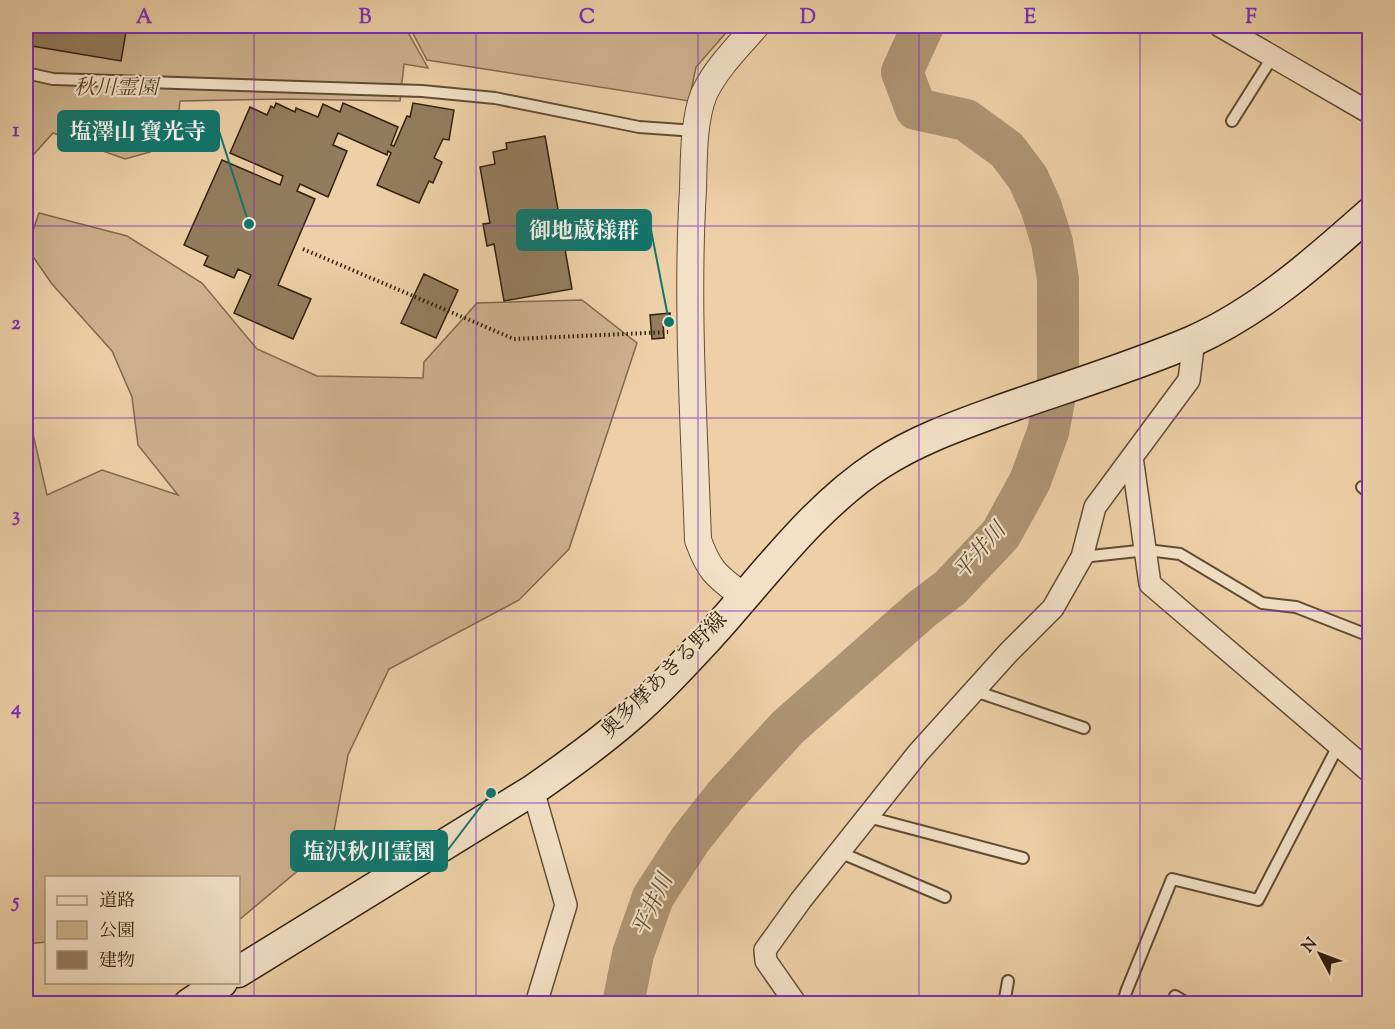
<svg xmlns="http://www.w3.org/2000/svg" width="1395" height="1029" viewBox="0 0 1395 1029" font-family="'Sorts Mill Goudy','Noto Serif JP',serif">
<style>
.green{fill:#cdb28d;stroke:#7f6a4c;stroke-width:1.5}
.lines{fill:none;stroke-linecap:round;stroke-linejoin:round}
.river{stroke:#ad9472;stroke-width:42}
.building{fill:#937c5d;stroke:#31210c;stroke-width:1.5}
.service-casing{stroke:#604d33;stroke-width:14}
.minor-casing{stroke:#604d33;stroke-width:24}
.tertiary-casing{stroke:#604d33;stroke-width:28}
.secondary-casing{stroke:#31210c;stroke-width:33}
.path{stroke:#31210c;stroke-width:4;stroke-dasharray:1.5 3;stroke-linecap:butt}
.service{stroke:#f3e0c6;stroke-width:10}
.minor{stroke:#f3e0c6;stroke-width:21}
.tertiary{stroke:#f3e0c6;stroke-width:26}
.secondary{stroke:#f3e0c6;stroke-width:30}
.grid{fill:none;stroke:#7b2cbf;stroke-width:1.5;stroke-opacity:0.55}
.labels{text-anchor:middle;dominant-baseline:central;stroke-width:4.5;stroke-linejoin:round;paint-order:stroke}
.park-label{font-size:21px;font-style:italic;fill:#58452c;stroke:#f3e0c6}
.street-label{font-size:21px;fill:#31210c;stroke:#f3e0c6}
.water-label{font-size:22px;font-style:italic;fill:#5c4930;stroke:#f3e0c6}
.leader{fill:none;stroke:#0f766e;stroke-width:2}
.callout-dot{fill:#0f766e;stroke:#f3e0c6;stroke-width:2}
.callout{fill:#0f766e;stroke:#0f766e;stroke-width:2}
.callout-label{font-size:22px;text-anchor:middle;font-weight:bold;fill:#fff}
.neatline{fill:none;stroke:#7b2cbf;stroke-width:2}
.grid-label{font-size:20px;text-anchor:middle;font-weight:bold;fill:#7b2cbf}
</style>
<rect width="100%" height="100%" fill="#edd0a7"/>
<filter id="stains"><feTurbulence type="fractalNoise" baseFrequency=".00333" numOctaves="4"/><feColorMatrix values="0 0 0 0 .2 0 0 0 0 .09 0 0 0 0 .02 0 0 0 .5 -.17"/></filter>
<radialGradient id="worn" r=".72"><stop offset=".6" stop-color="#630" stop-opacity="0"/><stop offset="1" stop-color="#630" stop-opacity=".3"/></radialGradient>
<path class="green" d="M26 26H398L405 27 428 68 404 64 400 101 285 99 180 101 178 119 150 152 125 159 53 133 26 163Z
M409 26H732L696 67 689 101 427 60Z
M39 213 127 236 202 283 257 349 317 376 423 378 424 362 477 303 582 300 637 343 569 549 519 600 389 669 348 755 332 842 239 920 238 878H46V942L26 944V403L47 495 102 470 178 495 138 445 132 397 112 351 52 284 27 248Z"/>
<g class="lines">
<path class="river" d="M623 1004 633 954 653 897 690 840 724 797 788 727 922 609 950 588 1001 534 1030 481 1048 432 1058 380V279L1052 242 1041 207 1028 178 1007 150 966 120 916 109 902 72 923 26"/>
</g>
<path class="building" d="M26 26H127L121 61 26 45Z
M276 103 295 112 296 108 318 117 323 104 340 112 343 103 398 127 391 145 394 146 407 116 410 117 413 103 454 110 449 140 443 139 434 158 442 162 433 183 429 181 419 203 377 185 391 153 388 151 387 155 338 133 333 145 347 151 328 197 300 184 297 191 315 199 278 285 311 299 293 339 234 313 251 275 238 269 234 278 204 265 208 256 184 245 222 160 280 185 283 176 230 153 250 107 267 115 271 106 274 108Z
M545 136 572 289 504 301 494 244 487 246 483 224 490 223 480 167 495 164 493 152 507 149 506 143Z
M424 274 458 290 436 338 401 323Z
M670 313V320L663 321 664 338 652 339 650 315Z"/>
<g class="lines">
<g class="service-casing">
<path id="service" d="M26 73 53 79 422 91 495 98 639 127 696 131
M1232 121 1273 56
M1362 487 1370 494
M1082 557 1147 550 1180 554 1262 603 1296 607 1370 636
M975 691 1084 728
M868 817 1023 858
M839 852 945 897
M1175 996 1189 1004
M1004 1004 1008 981
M1123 1004 1126 992 1172 879 1258 900 1338 746"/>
</g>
<g class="minor-casing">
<path id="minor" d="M1220 26 1370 113
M1132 457 1150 584 1370 772
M533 790 566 905 536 1004
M796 1004 766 961 765 950 801 900 918 753 1009 652 1053 608 1082 557 1095 507 1189 380 1194 340"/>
</g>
<g class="tertiary-casing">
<path id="tertiary" d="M744 597C717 576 710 573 698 540 694 423 686 306 693 189 694 160 693 121 704 94 716 68 738 47 756 26"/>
</g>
<g class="secondary-casing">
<path id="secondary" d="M238 972 533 790C566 767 598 744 628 718 657 693 683 665 709 637 763 578 812 508 880 464 917 440 957 426 998 411 1063 388 1130 368 1193 341 1260 311 1316 261 1370 213
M189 1004 222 982"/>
</g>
<path class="path" d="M303 249 514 339 668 332"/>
<use href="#service" class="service"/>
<use href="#minor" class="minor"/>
<use href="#tertiary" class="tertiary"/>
<use href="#secondary" class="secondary"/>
</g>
<path class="grid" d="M254 26V1004M476 26V1004M698 26V1004M919 26V1004M1140 26V1004M26 226H1370M26 418H1370M26 611H1370M26 803H1370"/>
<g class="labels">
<g class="park-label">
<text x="116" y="89">秋川霊園</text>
</g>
<g class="street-label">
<text transform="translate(665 676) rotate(-45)">奥多摩あきる野線</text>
</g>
<g class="water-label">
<text transform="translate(981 552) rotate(-49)">平井川</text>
<text transform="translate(654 906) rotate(-65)">平井川</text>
</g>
</g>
<path class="leader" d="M249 224L219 131M669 322L651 230M491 793L447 851"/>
<g class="callout-dot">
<circle cx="249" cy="224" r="6"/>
<circle cx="669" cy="322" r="6"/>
<circle cx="491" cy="793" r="6"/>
</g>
<g class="callout">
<rect x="58" y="111" width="161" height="40" rx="6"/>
<rect x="517" y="210" width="134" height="40" rx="6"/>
<rect x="291" y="831" width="156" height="40" rx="6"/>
</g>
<g class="callout-label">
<text x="138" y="139">塩澤山 寶光寺</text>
<text x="584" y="238">御地蔵様群</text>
<text x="369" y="859">塩沢秋川霊園</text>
</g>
<rect width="1395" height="1029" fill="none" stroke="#edd0a7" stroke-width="66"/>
<rect x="45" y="876" width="195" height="108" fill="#f3e0c6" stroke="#a5947c" stroke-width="1.5"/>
<rect x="57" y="896" width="30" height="9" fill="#f3e0c6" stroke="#a5947c" stroke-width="1.5"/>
<text x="99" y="906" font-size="18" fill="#31210c">道路</text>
<rect x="57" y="921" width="30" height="18" fill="#cdb28d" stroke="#a5947c" stroke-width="1.5"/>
<text x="99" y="936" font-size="18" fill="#31210c">公園</text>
<rect x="57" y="951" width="30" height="18" fill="#937c5d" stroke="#a5947c" stroke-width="1.5"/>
<text x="99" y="966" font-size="18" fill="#31210c">建物</text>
<g transform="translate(1320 954) rotate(311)" stroke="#f3e0c6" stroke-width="4.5" paint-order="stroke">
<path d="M0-4.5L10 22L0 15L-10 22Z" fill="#31210c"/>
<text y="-9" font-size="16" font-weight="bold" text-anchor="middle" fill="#31210c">N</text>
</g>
<rect x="33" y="33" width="1329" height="963" class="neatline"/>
<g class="grid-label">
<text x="144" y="23">A</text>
<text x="365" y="23">B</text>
<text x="587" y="23">C</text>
<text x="808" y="23">D</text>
<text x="1030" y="23">E</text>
<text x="1251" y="23">F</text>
<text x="16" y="136">1</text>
<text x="16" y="329">2</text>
<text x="16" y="521">3</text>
<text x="16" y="714">4</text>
<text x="16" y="907">5</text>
</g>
<rect width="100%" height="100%" filter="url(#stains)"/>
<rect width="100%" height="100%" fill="url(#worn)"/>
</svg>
